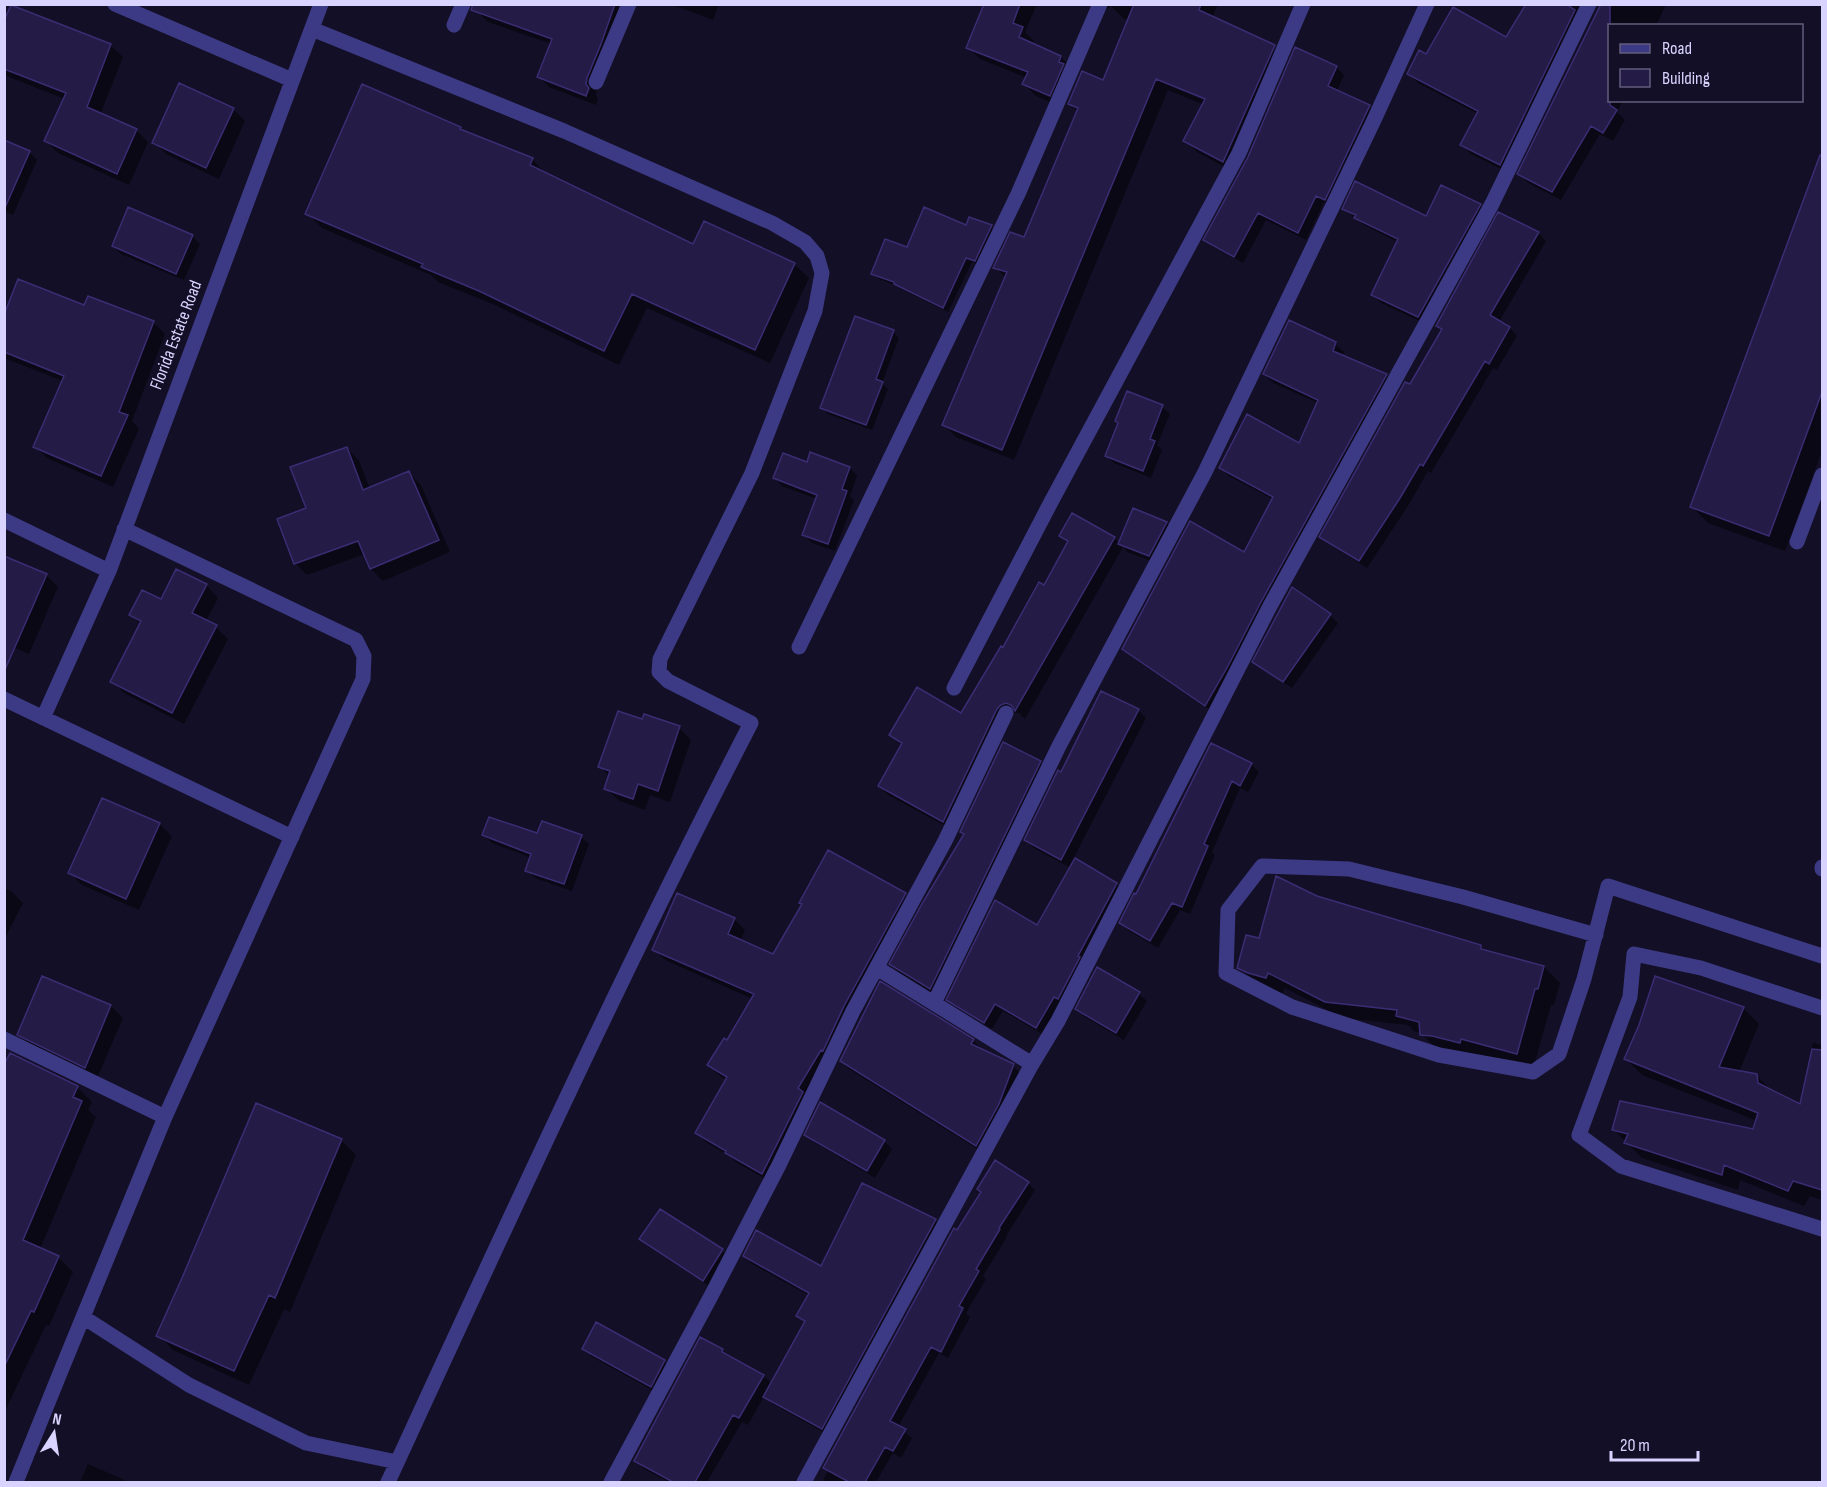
<svg xmlns="http://www.w3.org/2000/svg" width="1827" height="1487" viewBox="0 0 1827 1487" font-family="'Sofia Sans Condensed',sans-serif">
<style>
.shadow{fill:#0007}
.building{fill:#241b47;stroke:#3b2d73;stroke-width:1.5}
.lines{fill:none;stroke-linecap:round;stroke-linejoin:round}
.minor{stroke:#3d3a85;stroke-width:15}
.labels{text-anchor:middle;dominant-baseline:central;stroke-width:6;stroke-linejoin:round;paint-order:stroke}
.street-label{font-size:18px;fill:#d9d4ff;stroke:#130f26}
</style>
<rect width="100%" height="100%" fill="#130f26"/>
<path class="shadow" d="M480 4H628L597 89 596 95 598 99 596 105 549 87 539 77 552 44 488 22 478 12Z
M670 4H719L713 20Z
M982 4H1037L1025 32 1034 41 1032 45 1061 57 1072 69 1062 107 1036 96 1024 84 1027 78 980 59 968 47 984 7Z
M1089 4H1218L1212 18 1274 46 1286 58 1235 173 1197 152 1185 140 1204 105 1168 90 1014 460 956 437 944 425 1006 278 995 267 1025 239 1078 112 1069 104 1104 82 1129 21 1123 18 1111 6 1104 11Z
M1527 4H1595L1509 173 1471 154 1462 145 1478 114 1418 83 1409 74 1427 56 1507 39Z
M1600 4H1666L1656 26H1610V100H1623L1617 112 1625 120 1613 141 1600 134 1561 200 1528 183 1519 174Z
M4 25 110 45 123 57 100 115 136 130 148 142 129 185 58 153 46 141 65 99 4 75Z
M1336 67 1344 75 1337 91 1369 107 1377 114 1333 207 1324 202 1306 240 1266 220 1243 263 1213 247 1205 240Z
M233 109 245 121 219 179 166 154 154 142Z
M460 129 463 131 532 159 546 174 694 246 794 264 809 278 770 363 647 308 619 365 495 305 438 282 431 275 322 228 307 213Z
M4 141 29 152 37 160 13 215 4 211Z
M1822 152V451L1785 551 1708 523 1692 507Z
M1480 205 1488 213 1426 324 1381 303 1373 295 1398 242 1364 225 1344 208 1427 218Z
M1499 214 1538 233 1546 241 1499 322 1510 328 1517 336 1497 370 1493 368 1431 473 1428 471 1408 506 1367 568 1329 544 1321 536 1443 330 1438 325Z
M967 227H991L997 232 980 265 972 262 948 312 901 289 897 286 879 279 873 273 908 249Z
M192 236 200 244 184 280 121 254 113 246Z
M85 307 153 322 165 334 132 421 139 429 113 487 47 458 35 446 63 381 4 358V319Z
M893 332 899 338 882 383 888 389 872 430 828 414 822 408Z
M1335 344 1344 352 1342 356 1386 375 1395 384 1214 713 1132 657 1124 649 1244 554 1273 499 1229 476 1221 468 1299 445 1318 403 1273 383 1264 374Z
M1162 407 1170 414 1157 445 1162 450 1151 478 1114 463 1106 455Z
M347 448 359 461 370 489 409 473 421 485 450 552 383 581 371 569 365 554 307 575 295 563 307 509Z
M811 454 850 468 857 476 850 496 854 500 835 551 812 543 804 535 817 499 782 486 775 478 807 464Z
M1133 510 1166 523 1174 531 1157 563 1127 552 1123 547 1025 719 1019 713H1010L953 830 888 795 879 786 902 745 891 735 962 715 1045 587 1069 544 1061 536 1114 538 1120 544Z
M46 575 58 587 29 654 4 643Z
M206 585 218 598 206 621 216 627 228 639 184 724 124 693 112 681 141 624 131 615 162 601Z
M1330 615 1338 623 1292 688 1262 669 1254 661Z
M1138 710 1146 718 1069 867 1034 848 1026 840Z
M643 721 679 728 691 740 670 802 650 795 645 810 618 800 606 788 610 777 600 766Z
M1212 745 1251 764 1259 772 1248 792 1240 788 1212 852 1215 855 1190 914 1180 910 1158 948 1129 931 1121 923 1136 896Z
M1040 763 1048 770 938 996 899 972 891 964Z
M103 799 159 824 172 836 139 910 82 885 70 873Z
M484 835 581 837 589 844 572 891 535 878 527 871 532 858 492 843Z
M1076 860 1117 884 1124 892 1044 1035 1003 1011 992 1029 956 1007 948 999 1037 927Z
M4 888 11 891 23 903 4 940Z
M905 894 915 904 773 1183 737 1163 730 1156 707 1143 697 1133 727 1080 720 1076 709 1065 728 1042 753 999 665 960 654 950 678 895 735 920 745 930 740 941 774 956Z
M1316 897 1481 946 1487 952 1544 967 1560 983 1554 1005H1551L1533 1069 1438 1050 1421 1033 1414 1031 1408 1025 1343 1018 1285 988 1282 993 1265 989 1255 983 1239 967 1260 940Z
M42 978 111 1006 123 1018 97 1078 31 1046 19 1034Z
M1139 994 1147 1001 1124 1040 1085 1017 1077 1009Z
M1743 1008 1759 1024 1739 1072 1756 1075 1773 1092 1801 1106 1813 1043 1822 1045V1042V1200L1810 1196 1804 1206 1740 1180 1738 1190 1642 1158 1614 1130 1754 1131 1757 1121 1642 1075 1626 1059Z
M973 1041 981 1048 980 1050 1013 1066 1021 1074 984 1153 849 1069 841 1061Z
M4 1069 77 1087 92 1102 88 1110 96 1117 40 1249 58 1257 73 1272 49 1326 46 1325 4 1413Z
M806 1134 884 1141 892 1149 875 1178 814 1142Z
M341 1140 356 1155 290 1312 284 1309 249 1385 173 1350 158 1335Z
M1028 1183 1035 1190 1006 1236 1007 1237 983 1276 986 1279 966 1313 970 1317 948 1358 939 1353 898 1427 912 1438 901 1458 893 1453 876 1482H822L828 1471 825 1468 958 1231Z
M863 1185 935 1220 943 1228 830 1436 773 1404 764 1396 748 1425 742 1422 707 1482H669L644 1469 636 1461 722 1350 729 1357 763 1376 772 1384 806 1323 798 1316 810 1296 752 1264 744 1256 822 1268Z
M641 1239 722 1251 730 1258 711 1287 649 1247Z
M597 1324 664 1362 672 1370 659 1394 591 1356 584 1348Z
M88 1464 129 1482H80Z"/>
<path class="building" d="M473 4H615L601 44 587 78 586 84 589 88 586 96 537 77 552 39 471 10Z
M984 4H1020L1013 23 1023 27 1019 37 1061 56 1059 62 1064 64 1050 96 1022 84 1028 72 966 48Z
M1134 4H1201L1199 10 1275 45 1223 162 1183 141 1205 99 1156 79 1002 450 942 425 1007 272 993 268 1010 232 1024 237 1078 108 1068 104 1082 71 1103 80Z
M1526 4H1566L1575 10 1500 165 1460 145 1478 111 1407 74 1419 50 1426 54 1453 7 1506 37Z
M1601 4H1610V105L1617 110 1603 133 1591 126 1552 192 1517 174Z
M11 5 111 44 87 107 137 129 117 174 44 141 66 93 4 69V21Z
M1295 47 1337 66 1328 86 1370 105 1325 200 1316 196 1298 233 1258 213 1234 257 1203 240 1248 157Z
M179 83 234 108 206 168 152 143Z
M362 84 461 127 460 129 533 158 530 165 693 244 704 221 795 263 755 350 632 294 604 351 479 291 421 267 423 264 305 214Z
M4 140 30 151 4 210Z
M1820 155H1822V392L1769 536 1690 507Z
M1355 181 1426 216 1441 185 1481 204 1418 317 1371 295 1398 239 1354 218 1356 215 1342 209Z
M128 207 193 235 176 274 112 246Z
M924 207 966 225 969 217 992 225 975 261 966 258 943 308 894 284V282L871 274 885 239 907 247Z
M1498 212 1539 232 1490 315 1510 327 1489 364 1485 361 1423 466 1420 464 1400 498 1359 561 1319 537 1405 382 1410 384 1442 329 1436 326Z
M18 279 84 305 88 296 154 321 119 412 128 415 101 476 33 447 64 376 4 352V315Z
M855 316 894 330 876 379 883 382 866 425 820 408Z
M1289 320 1336 342 1333 351 1387 374 1261 602 1228 666 1205 706 1122 649 1190 521 1244 552 1273 497 1219 468 1247 414 1299 443 1318 400 1263 374Z
M1127 391 1163 405 1150 439 1155 441 1143 471 1105 456 1118 423 1115 421Z
M347 447 363 490 409 471 439 540 370 569 358 541 294 564 277 519 306 508 290 467Z
M810 452 850 467 842 489 847 491 828 544 802 535 817 495 773 478 783 453 807 462Z
M1133 508 1167 522 1149 556 1118 544Z
M1072 513 1115 537 1015 711 1011 705 1006 703 1001 705 997 709 943 822 878 786 902 743 889 735 917 687 961 713 1001 646 1003 647 1039 582 1044 585 1068 541 1059 536Z
M4 556 47 574 4 672Z
M176 569 207 584 192 613 217 625 172 713 110 682 141 621 129 615 142 590 161 599Z
M1292 587 1331 614 1283 682 1252 662Z
M1101 691 1139 709 1061 860 1024 840 1058 770 1061 772Z
M618 711 642 719 644 714 680 726 658 791 638 784 633 799 604 789 610 771 598 767Z
M1003 742 1041 761 930 989 889 964 923 902 964 834 960 832Z
M1211 743 1252 763 1240 786 1232 781 1204 844 1208 846 1182 907 1172 903 1150 941 1119 923 1134 893 1136 894Z
M102 798 160 823 126 899 68 873Z
M489 817 537 833 542 821 582 835 564 884 525 871 531 854 482 835Z
M828 850 906 893 844 1006 823 1051 821 1050 798 1088 803 1092 762 1174 725 1153 726 1151 695 1133 727 1077 707 1065 724 1038 727 1040 754 994 652 950 677 893 735 918 728 934 773 954 802 904 799 903Z
M1075 858 1117 883 1078 956 1080 957 1058 999 1054 997 1036 1028 995 1004 984 1023 946 1000 995 900 1037 925Z
M1276 876 1317 896 1481 945V949L1544 966 1538 989H1535L1517 1054 1461 1039 1460 1043 1432 1036 1420 1035 1419 1022 1396 1016 1397 1010 1325 1002 1268 973 1266 978 1248 973 1237 968 1246 935 1259 938Z
M1097 967 1140 992 1116 1033 1075 1009Z
M42 976 111 1005 85 1068 17 1035Z
M1655 976 1744 1007 1719 1067 1757 1074 1758 1083 1800 1104 1812 1049 1822 1050V1190L1793 1181 1788 1191 1724 1165 1722 1175 1624 1143 1628 1134 1612 1130 1620 1101 1753 1129 1758 1113 1624 1059 1639 1025Z
M880 981 974 1039 971 1044 1014 1064 999 1104 976 1146 840 1061Z
M10 1053 78 1086 73 1097 82 1101 23 1240 59 1256 34 1312 31 1311 4 1367V1065Z
M820 1102 885 1140 867 1171 804 1135Z
M256 1103 342 1139 275 1298 269 1295 234 1371 156 1336 182 1278Z
M995 1160 1029 1182 999 1228 1000 1229 976 1269 979 1271 959 1306 963 1308 941 1352 931 1347 890 1421 906 1429 893 1451 885 1447 865 1482H849L823 1468 954 1228 957 1230 981 1192 977 1189Z
M862 1183 936 1219 822 1429 763 1397 805 1321 796 1316 809 1293 743 1256 756 1230 821 1266Z
M660 1209 723 1249 703 1281 639 1239Z
M596 1322 665 1360 651 1387 582 1349Z
M700 1337 723 1349 722 1352 764 1375 739 1418 733 1415 695 1482H673L634 1461Z"/>
<g class="lines">
<path class="minor" d="M115 4 292 80
M454 25 463 4
M312 29 564 131 772 223 805 242 817 256 822 273 815 311 752 473 660 659 659 672 668 681 751 723C622 972 505 1228 388 1482
M596 82 629 4
M4 520 109 571
M1797 542 1822 475
M799 647 1018 194 1100 4
M954 688 1051 502 1239 153 1303 4
M4 699 292 837
M43 718 109 571 321 4
M1822 867V869
M1596 935 1463 897 1349 869 1262 866 1228 910 1226 973 1292 1007 1439 1055 1533 1072 1559 1054 1584 979 1608 886 1822 956
M877 968 1032 1064
M934 1003 1059 746 1205 472 1374 120 1427 4
M1822 1008 1701 968 1634 954 1630 997 1579 1135 1621 1166 1822 1229
M4 1039 165 1117
M83 1317 189 1385 306 1443 397 1462
M16 1482 58 1378 165 1117 363 679 364 656 356 640 124 529
M611 1482 711 1296 779 1165 853 1011 945 841 1006 713
M804 1482 1032 1064 1058 1021 1270 606 1492 204 1589 4"/>
</g>
<g class="labels">
<g class="street-label">
<text transform="translate(176 335) rotate(-69)">Florida Estate Road</text>
</g>
</g>
<rect width="1827" height="1487" fill="none" stroke="#d9d4ff" stroke-width="12"/>
<rect x="1608" y="24" width="195" height="78" fill="#130f26" stroke="#625e7d" stroke-width="1.5"/>
<rect x="1620" y="44" width="30" height="9" fill="#3d3a85" stroke="#625e7d" stroke-width="1.5"/>
<text x="1662" y="54" font-size="18" fill="#d9d4ff">Road</text>
<rect x="1620" y="69" width="30" height="18" fill="#241b47" stroke="#625e7d" stroke-width="1.5"/>
<text x="1662" y="84" font-size="18" fill="#d9d4ff">Building</text>
<g transform="translate(54 1433) rotate(12)" stroke="#130f26" stroke-width="4.5" paint-order="stroke">
<path d="M0-4.5L10 22L0 15L-10 22Z" fill="#d9d4ff"/>
<text y="-9" font-size="16" font-weight="bold" text-anchor="middle" fill="#d9d4ff">N</text>
</g>
<path d="M1611 1451v9h87v-9" fill="none" stroke="#d9d4ff" stroke-width="3"/>
<text x="1620" y="1451" font-size="18" fill="#d9d4ff" stroke="#130f26" stroke-width="4.5" paint-order="stroke">20 m</text>
</svg>
